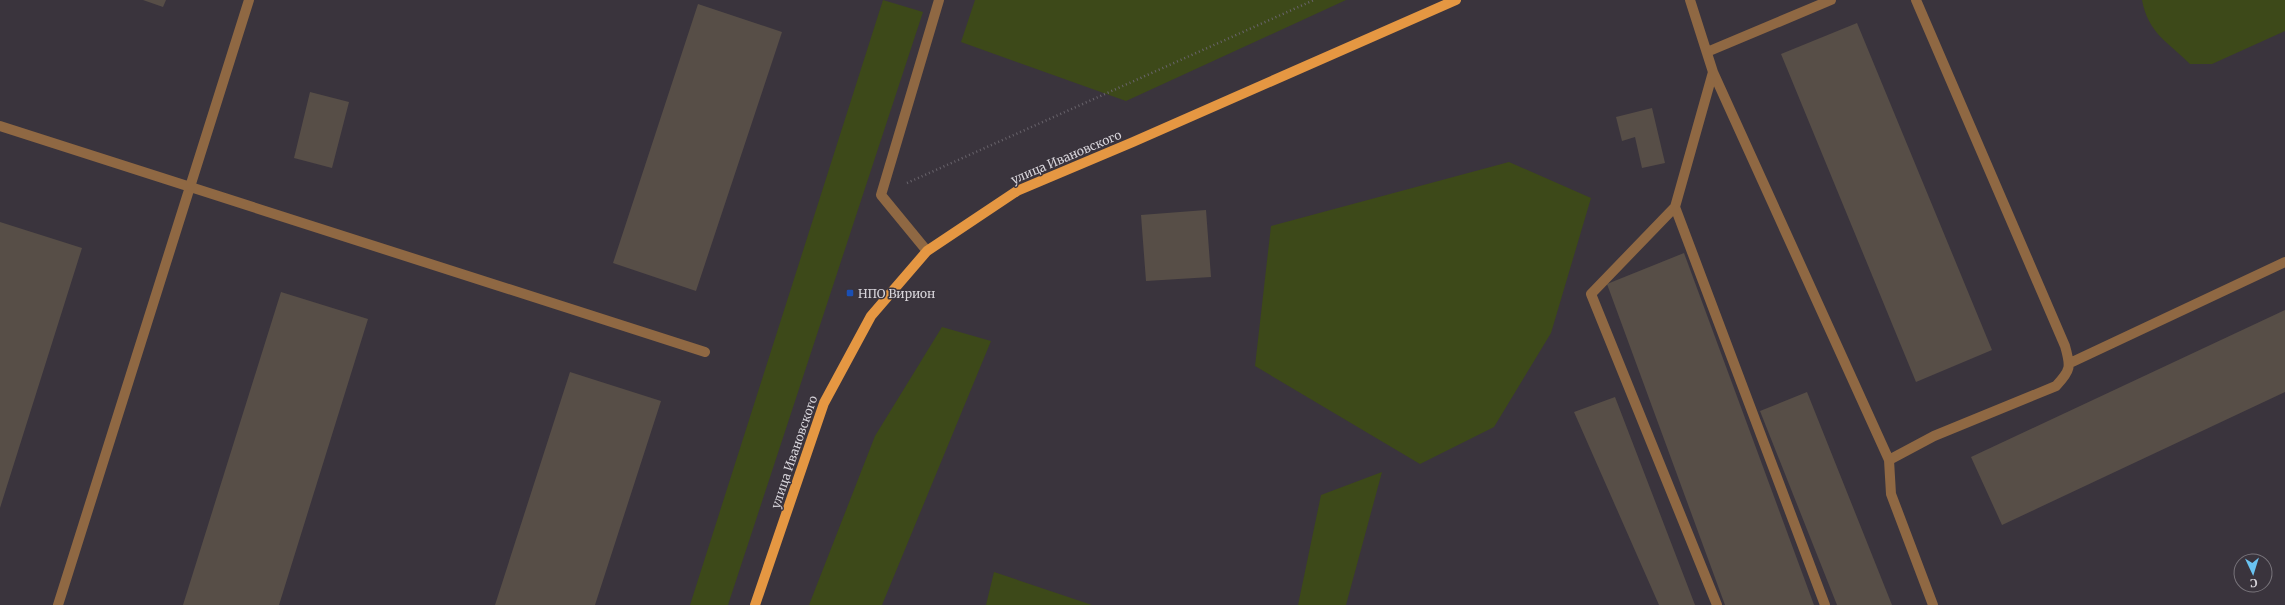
<svg xmlns="http://www.w3.org/2000/svg" width="2285" height="605" viewBox="0 0 2285 605" font-family="Merriweather,serif">
<style>
.green{fill:#3d4919}
.building{fill:#574e47}
.lines{fill:none;stroke-linecap:round;stroke-linejoin:round}
.path{stroke:#69646c;stroke-width:2.5;stroke-dasharray:1 3;stroke-linecap:butt}
.minor{stroke:#8f6843;stroke-width:10}
.major{stroke:#e59742;stroke-width:10}
.transit-dot{fill:#1a4fb4;stroke:#3a343d;stroke-width:1.5}
.labels{text-anchor:middle;dominant-baseline:central;stroke-width:3;stroke-linejoin:round;paint-order:stroke}
.street-label{font-size:12px;fill:#d6d3d9;stroke:#3a343d}
.poi-label{font-size:12px;fill:#d6d3d9;stroke:#3a343d;text-anchor:start}
</style>
<rect width="100%" height="100%" fill="#3a343d"/>
<path class="green" d="M883 0 923 12 728 605H690Z
M975 0H1346L1126 101 961 42Z
M2142 0H2285V31L2212 64H2190C2168 42 2148 33 2142 0Z
M1509 162 1591 198 1551 333 1494 427 1420 464 1255 366 1271 226Z
M942 327 991 341 882 605H809L875 436Z
M1382 472 1346 605H1298L1321 495Z
M994 572 1092 605H986Z"/>
<path class="building" d="M143 0H166L163 7Z
M698 4 782 32 696 291 613 263Z
M1857 23 1992 350 1916 382 1781 54Z
M310 92 349 102 332 168 294 158Z
M1652 108 1665 163 1642 168 1635 137 1622 141 1616 117Z
M1206 210 1211 277 1146 281 1141 215Z
M0 222 82 248 0 508Z
M1684 253 1814 605H1725L1607 284Z
M281 292 368 319 279 605H183Z
M2285 310V392L2002 525 1971 457Z
M570 372 661 401 595 605H495Z
M1807 392 1892 605H1837L1760 411Z
M1615 397 1695 605H1659L1574 412Z"/>
<g class="lines">
<path class="path" d="M907 183 1314 0"/>
<path class="minor" d="M1690 0 1713 72 1889 460
M1916 0 2065 346C2071 367 2071 370 2056 386L1934 436 1889 460 1891 494 1933 605
M1707 52 1831 0
M1713 72 1675 207 1591 294 1717 605
M0 126 705 352
M1675 207 1825 605
M927 251 881 195 939 0
M2070 363 2285 262
M58 605 249 0"/>
<path class="major" d="M755 605 824 403 871 316 927 251 1017 191 1133 142 1456 0"/>
</g>
<rect class="transit-dot" x="846" y="289" width="8" height="8" rx="2"/>
<g class="labels">
<g class="street-label">
<text transform="translate(1066 157) rotate(-23)">улица Ивановского</text>
<text transform="translate(794 452) rotate(-71)">улица Ивановского</text>
</g>
<g class="poi-label">
<text x="858" y="293">НПО Вирион</text>
</g>
</g>
<g transform="translate(2253 573) rotate(176)"><circle r="19" fill="#3a343d" stroke="#78747b"/>
<path d="M0-3L7 15L0 10L-7 15Z" fill="#6ac3f1"/>
<text y="-6" font-size="11" font-weight="bold" text-anchor="middle" fill="#d6d3d9">С</text>
</g>
</svg>
